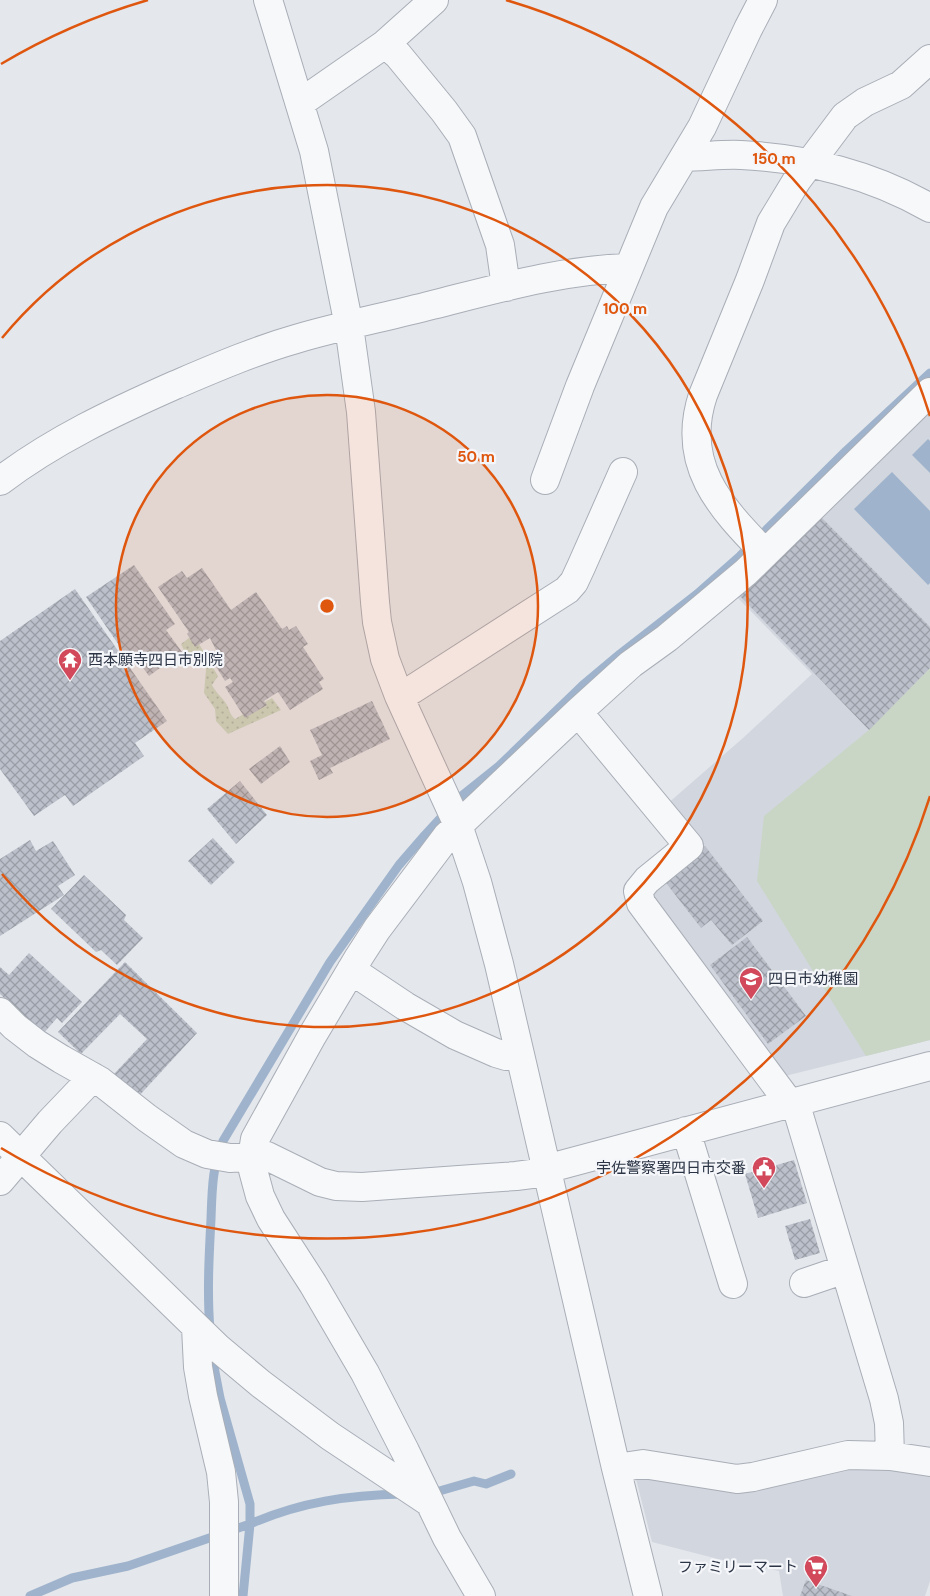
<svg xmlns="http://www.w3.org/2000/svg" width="930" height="1596" viewBox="0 0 930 1596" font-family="'DM Sans','Noto Sans JP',sans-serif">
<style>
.built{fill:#d2d6de}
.grass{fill:#c9d6c5}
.park{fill:url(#park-dots)}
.water{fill:#9fb4cc}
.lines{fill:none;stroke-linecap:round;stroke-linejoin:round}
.stream{stroke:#9fb4cc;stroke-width:9}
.building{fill:url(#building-cross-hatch)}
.minor-casing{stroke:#a9aeb7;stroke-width:30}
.minor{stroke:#f7f8fa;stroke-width:28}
.ring{fill:none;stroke:#df570f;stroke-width:2.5}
.labels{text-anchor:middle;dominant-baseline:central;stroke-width:4.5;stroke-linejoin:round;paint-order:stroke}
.poi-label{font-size:15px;fill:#2b3445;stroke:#f4f6f9;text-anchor:start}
.centre{fill:#df570f;stroke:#f4f6f9;stroke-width:2.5}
.ring-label{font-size:15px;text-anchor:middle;font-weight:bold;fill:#df570f;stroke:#f4f6f9;stroke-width:4.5;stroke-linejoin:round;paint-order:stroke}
</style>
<defs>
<pattern id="park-dots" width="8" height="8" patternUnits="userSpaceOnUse" patternTransform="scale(1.25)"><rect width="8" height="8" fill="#c9d6c5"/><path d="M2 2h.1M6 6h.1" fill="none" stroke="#adb8ab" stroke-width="1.8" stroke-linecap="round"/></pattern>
<pattern id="building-cross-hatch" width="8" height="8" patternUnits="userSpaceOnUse" patternTransform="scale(1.25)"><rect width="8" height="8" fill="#bbc0ca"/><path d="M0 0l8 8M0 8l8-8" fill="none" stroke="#989da6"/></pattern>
</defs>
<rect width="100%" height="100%" fill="#e4e7ec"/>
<path class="built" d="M930 399V1040L785 1076 645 900 651 889 703 846 666 805 743 738 812 674 733 593Z
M862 1467 930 1475V1581L925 1596H783L779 1571 718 1559 652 1542 634 1471 844 1469Z"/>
<path class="grass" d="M930 668V1040L866 1056 757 881 764 816 869 730Z"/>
<path class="park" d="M189 638 198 642 218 676 212 685C216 693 223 698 227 705 230 711 230 715 235 719L272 698 281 710 228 734 216 721 215 709 204 693 206 670 202 658C189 659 186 655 181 644Z"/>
<path class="water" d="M928 439 930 441V473L912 455Z
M892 472 930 511V583L928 585 854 509Z"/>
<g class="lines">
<path class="stream" d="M210 1330C207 1294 209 1256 211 1219 212 1192 212 1166 223 1141L330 962 399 865 425 835 459 798 499 766 583 685 620 654 697 594 740 556 846 451 930 373
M429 1494 474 1481 486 1484 511 1474
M30 1596 72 1578 128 1566 250 1524V1504L220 1398 211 1351
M243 1596 250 1524C301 1502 348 1495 403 1494"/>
</g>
<path class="building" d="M821 517 930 627V668L869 730 738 594Z
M134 565 175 624 166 630 182 652 149 676 132 653 127 657 86 597Z
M202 568 231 610 256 592 282 629 287 626 289 630 296 626 308 644 303 647 324 679 319 682 323 689 290 710 278 692 264 701 267 705 245 718 225 687 233 682 230 678 225 681 210 657 217 652 210 638 195 647 187 634 189 632 158 587 182 571 187 578Z
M75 589 167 721 135 743 144 756 73 806 65 795 34 816 0 769V641Z
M372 701 390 739 330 768 333 773 319 780 310 761 322 755 310 730Z
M280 746 290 762 261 784 249 769Z
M240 781 267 815 236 844 207 809Z
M213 838 235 862 211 885 188 861Z
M30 840 36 851 53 841 75 875 58 886 64 895 0 936V859Z
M705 846 763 921 732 945 711 920 701 928 663 879Z
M84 875 126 915 124 920 143 938 117 965 101 950 96 952 51 909Z
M747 937 806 1016 768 1044 710 965Z
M29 953 82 1002 62 1023 57 1018 43 1034 0 994V967L9 975Z
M125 962 197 1033 138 1097 114 1074 147 1039 120 1014 81 1054 58 1032Z
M794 1160 807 1203 758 1218 745 1174Z
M810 1219 820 1253 795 1260 785 1226Z
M806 1580 852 1596H800Z"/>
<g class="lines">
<g class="minor-casing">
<path id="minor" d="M268 0 314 151 349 326 361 412 375 602 377 622 385 659 399 696 458 825 477 882 499 964 616 1468 648 1596
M385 44 398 55 444 111 462 136 500 245 506 287
M300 103 385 44 434 0
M684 157C703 157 722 154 741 155 806 158 873 175 930 208
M545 480 580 386 654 207 702 127 748 29 763 0
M0 481C54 440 114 412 175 385 215 368 254 351 296 339 340 326 386 317 432 305 496 289 561 270 628 268
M765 553C720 507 680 464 703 395L750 280 771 223 797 180 845 116 865 102 901 85 930 59
M399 696 413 689 567 590 574 582 581 567 623 472
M578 712 689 846 647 880 638 891 641 903 790 1104
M351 970 405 1006 455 1035 496 1053 506 1056H520
M0 1012 15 1027 37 1044 61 1059 100 1081 147 1118 184 1144 207 1154 230 1158 267 1156 320 1182 336 1186 362 1187 473 1179 516 1176 547 1172
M795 1102 884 1399 889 1423 890 1456
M686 1131 733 1284
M0 1136 218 1348 261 1384 330 1436 429 1502
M546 1169 930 1066
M0 1181 50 1122 93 1077
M804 1283 845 1269
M196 1327 198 1367 203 1396 221 1472 224 1502V1596
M616 1468 643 1464 737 1479 753 1477 848 1455 890 1456 930 1462
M481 1596 447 1538 405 1451 365 1373 313 1284 271 1219 260 1196 253 1170 252 1158 255 1139 312 1036 359 957 377 929 447 836 578 712 631 664 667 638 746 572 930 392"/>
</g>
<use href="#minor" class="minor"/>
</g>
<circle cx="327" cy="606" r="211" fill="#df570f" fill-opacity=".12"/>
<g class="ring">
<circle cx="327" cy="606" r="211"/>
<path d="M2 338A421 421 0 1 1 2 874"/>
<path d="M930 796A632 632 0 0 1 1 1148M1 64A632 632 0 0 1 148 0M506 0A632 632 0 0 1 930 416"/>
</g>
<defs>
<g id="temple-pin" transform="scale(1.25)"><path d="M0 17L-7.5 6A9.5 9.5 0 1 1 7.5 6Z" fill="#d1495b" stroke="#f4f6f9"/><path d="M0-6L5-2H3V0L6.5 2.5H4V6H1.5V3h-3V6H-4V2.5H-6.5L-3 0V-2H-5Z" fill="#fff"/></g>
<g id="school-pin" transform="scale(1.25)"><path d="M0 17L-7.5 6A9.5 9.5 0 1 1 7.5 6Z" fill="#d1495b" stroke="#f4f6f9"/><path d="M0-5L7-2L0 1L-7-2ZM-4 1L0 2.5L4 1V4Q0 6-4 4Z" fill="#fff"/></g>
<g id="civic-pin" transform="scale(1.25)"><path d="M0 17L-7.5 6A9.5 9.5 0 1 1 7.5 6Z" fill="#d1495b" stroke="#f4f6f9"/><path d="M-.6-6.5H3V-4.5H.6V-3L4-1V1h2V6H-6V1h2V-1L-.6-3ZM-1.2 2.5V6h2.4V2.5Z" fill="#fff"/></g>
<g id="supermarket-pin" transform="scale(1.25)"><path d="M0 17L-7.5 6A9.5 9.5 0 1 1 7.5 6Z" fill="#d1495b" stroke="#f4f6f9"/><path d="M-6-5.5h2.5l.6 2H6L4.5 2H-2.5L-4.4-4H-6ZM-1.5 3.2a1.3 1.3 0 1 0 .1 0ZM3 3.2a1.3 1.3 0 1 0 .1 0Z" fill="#fff"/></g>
</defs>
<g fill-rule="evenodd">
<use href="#temple-pin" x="70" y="660"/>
<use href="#school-pin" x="751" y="979"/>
<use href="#civic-pin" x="764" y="1168"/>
<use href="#supermarket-pin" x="816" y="1567"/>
</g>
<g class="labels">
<g class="poi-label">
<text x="88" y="660">西本願寺四日市別院</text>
<text x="768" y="979">四日市幼稚園</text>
<text x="746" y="1168" text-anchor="end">宇佐警察署四日市交番</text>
<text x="798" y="1567" text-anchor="end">ファミリーマート</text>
</g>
</g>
<circle cx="327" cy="606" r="8" class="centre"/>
<g class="ring-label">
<text x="774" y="164">150 m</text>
<text x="625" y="314">100 m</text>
<text x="476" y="462">50 m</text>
</g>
</svg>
